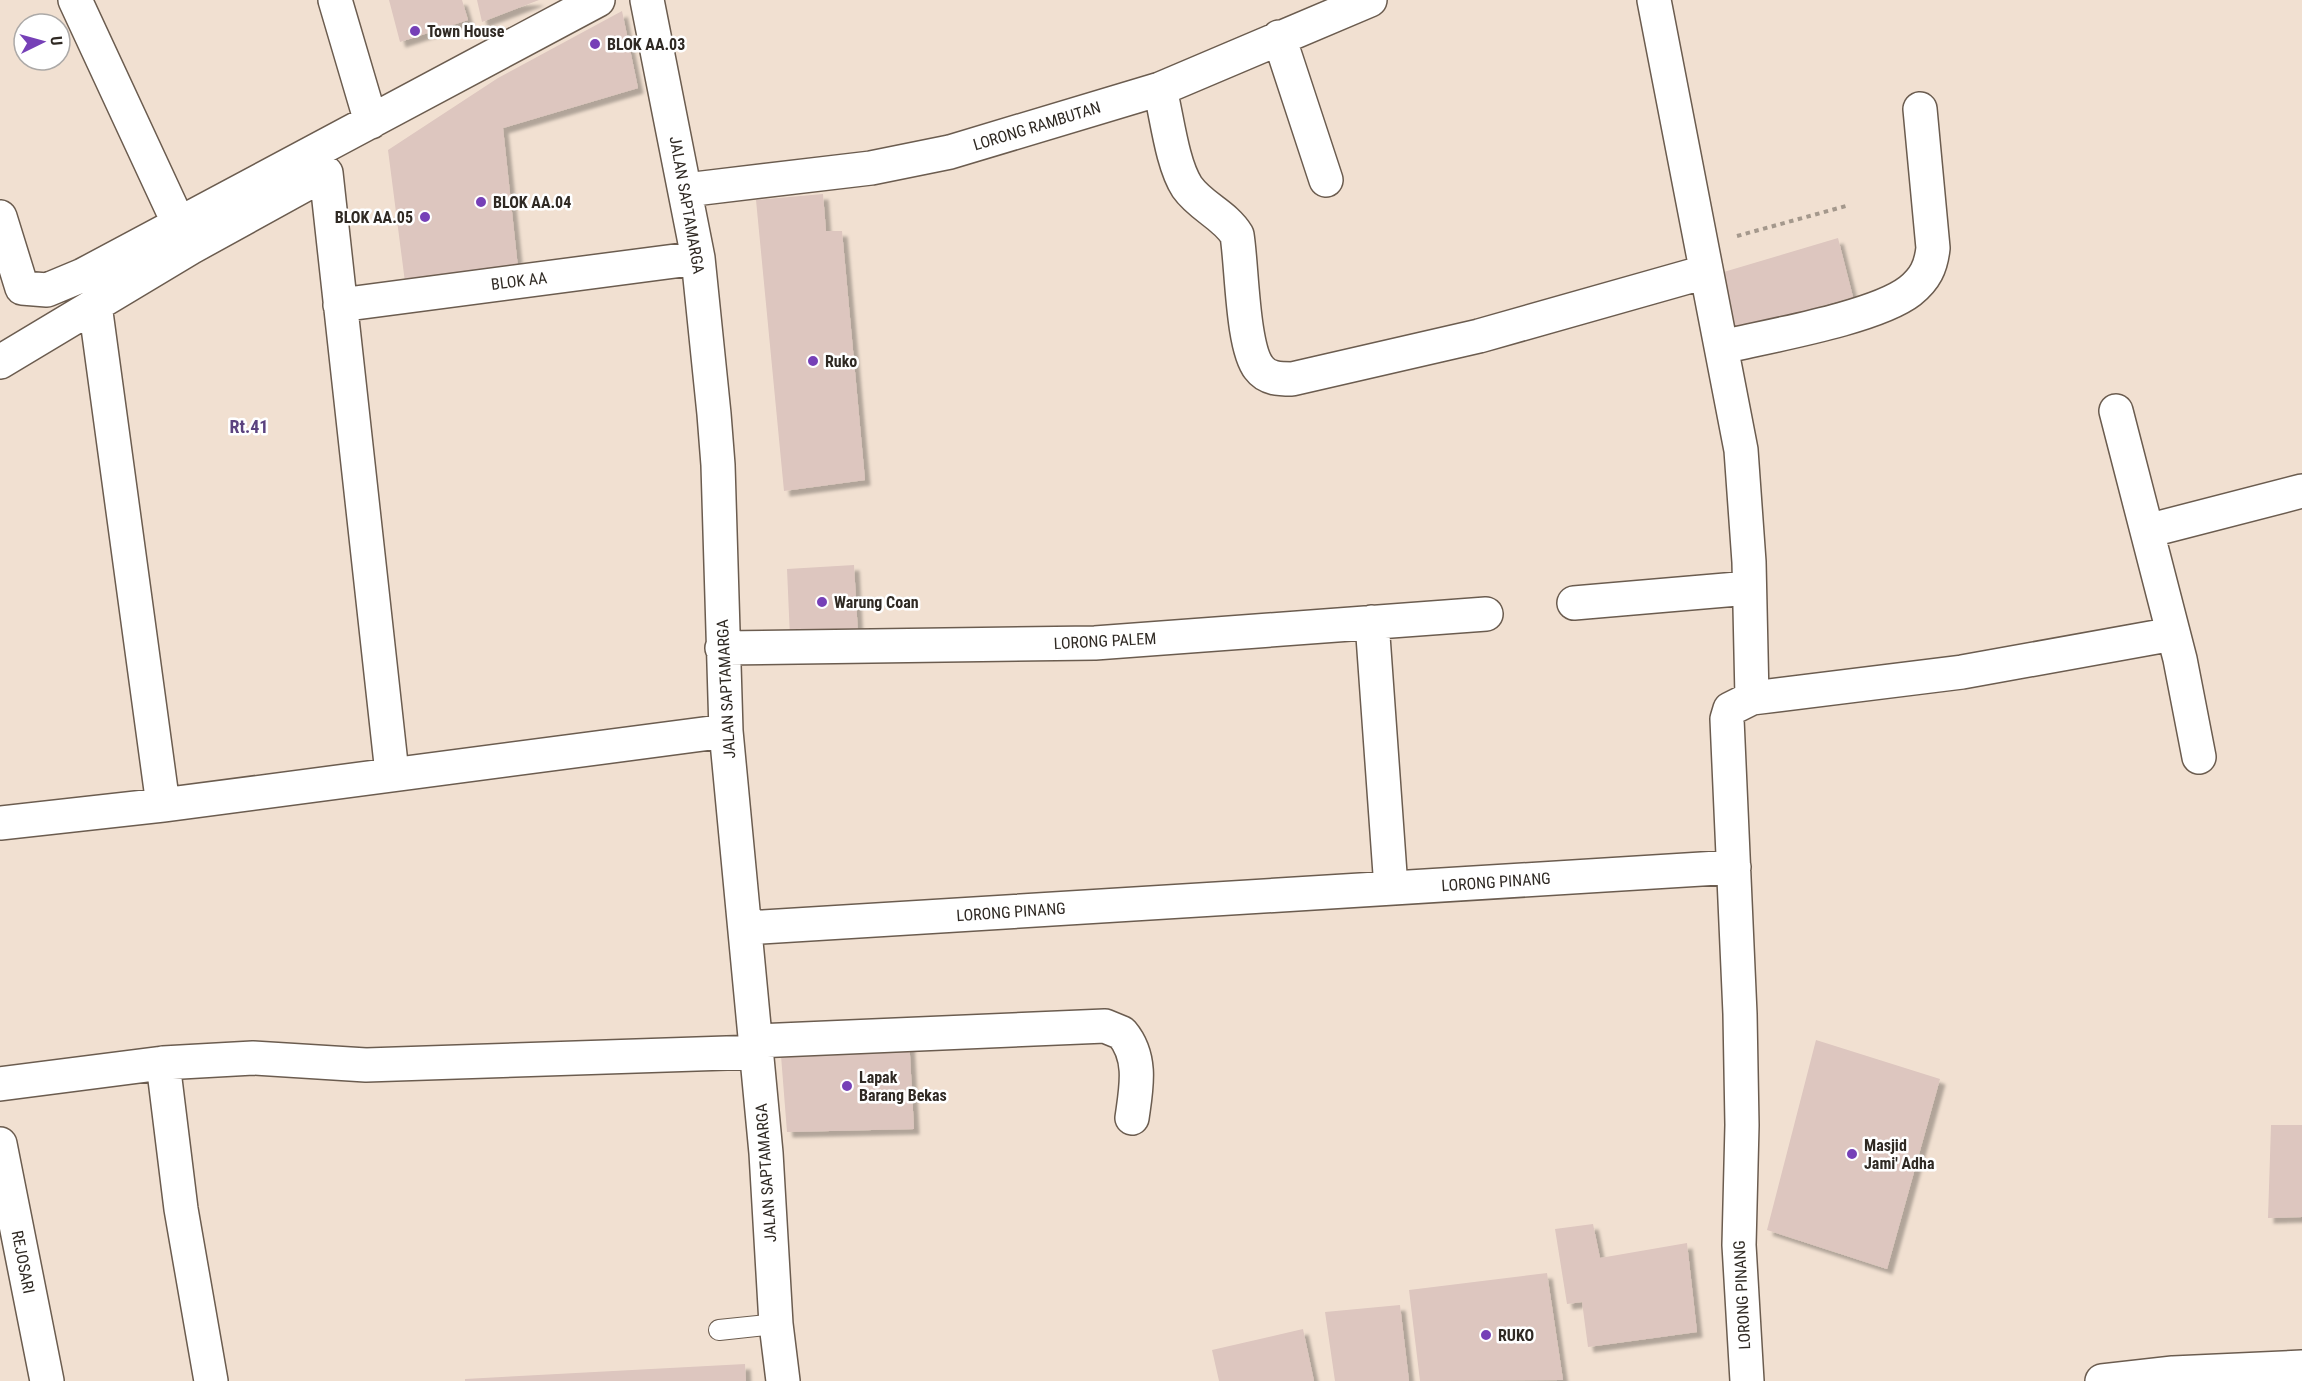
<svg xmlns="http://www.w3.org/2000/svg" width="2302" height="1381" viewBox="0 0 2302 1381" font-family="'Roboto Condensed',sans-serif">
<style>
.building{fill:#ddc6bf;filter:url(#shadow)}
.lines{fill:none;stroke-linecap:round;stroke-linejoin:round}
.service-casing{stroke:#6b5c4f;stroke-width:22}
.minor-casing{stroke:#6b5c4f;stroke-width:36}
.tertiary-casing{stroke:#6b5c4f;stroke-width:36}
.path{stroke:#a4988c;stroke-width:4;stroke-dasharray:4.5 4.5;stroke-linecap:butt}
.service{stroke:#fff;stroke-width:20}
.minor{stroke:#fff;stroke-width:33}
.tertiary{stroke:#fff;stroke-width:33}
.poi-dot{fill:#7640b7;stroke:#fff;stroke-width:2}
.labels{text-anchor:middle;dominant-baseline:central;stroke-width:5;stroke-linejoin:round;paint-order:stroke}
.poi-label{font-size:16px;font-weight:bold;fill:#2f2923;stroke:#fff;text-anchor:start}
.street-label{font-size:16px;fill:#2f2923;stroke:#fff}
.neighbourhood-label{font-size:18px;font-weight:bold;fill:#5b427f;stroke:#fff}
</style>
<defs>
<filter id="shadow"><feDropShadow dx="5.5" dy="5.5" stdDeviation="1.5" flood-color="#0004"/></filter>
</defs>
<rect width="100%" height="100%" fill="#f1e0d1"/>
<path class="building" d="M389 0H462L468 20 400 42Z
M477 0H539L482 22Z
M622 11 638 88 503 128 519 277 406 290 388 150 498 78Z
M823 194 826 231H842L865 480 784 491 756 200Z
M1838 238 1853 297 1733 331 1717 274Z
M854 565 858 634 790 638 787 569Z
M909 1037 914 1129 787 1132 780 1043Z
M1816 1040 1940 1079 1887 1269 1767 1230Z
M2271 1125H2302V1217L2268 1218Z
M1593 1224 1600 1258 1687 1243 1697 1332 1588 1347 1582 1302 1567 1304 1555 1229Z
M1547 1273 1563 1380 1420 1381 1409 1290Z
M1400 1305 1409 1381H1335L1325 1312Z
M1303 1329 1314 1381H1219L1212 1350Z
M745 1364 746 1381H465V1379Z"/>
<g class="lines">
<g class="service-casing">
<path id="service" d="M719 1330 776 1324"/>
</g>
<g class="minor-casing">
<path id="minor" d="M75 0 178 222
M335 0 371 122
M647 0 698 258 714 414 718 465 726 731 766 1153 776 1324 783 1381
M1654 0 1741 450 1749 562 1752 698
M1279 37 1326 180
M1160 89C1167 117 1172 164 1187 187 1201 207 1225 215 1237 235 1242 265 1242 347 1259 368 1267 379 1280 379 1292 379L1479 336 1705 272
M686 190 871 168 950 152 1160 89 1370 0
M0 217 22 288 47 290 83 275 598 0
M95 305 163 805
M340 305 698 258
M1722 347C1768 336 1875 318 1910 291 1925 279 1931 267 1933 248L1920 109
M0 362 190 248 326 173 392 773
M2116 411 2180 659 2199 757
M2147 531 2302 491
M1574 603 1749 588
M1372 622 1391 888
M722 648 1095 643 1486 614
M0 823 163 805 726 731
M746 928 1734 867
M756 1041 1105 1026 1122 1033C1143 1058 1136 1089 1132 1118
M163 1063 181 1209 211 1381
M0 1084 163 1063 253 1058 366 1065 757 1052
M0 1144 47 1381
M1747 1381 1739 1245 1742 1125 1740 1014 1727 719 1730 709 1752 698 1962 672 2173 634"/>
</g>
<g class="tertiary-casing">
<path id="tertiary" d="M2102 1381 2173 1373 2302 1367"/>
</g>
<path class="path" d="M1737 236 1846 206"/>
<use href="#service" class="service"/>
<use href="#minor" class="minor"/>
<use href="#tertiary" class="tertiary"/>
</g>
<g class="poi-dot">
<circle cx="415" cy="31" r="6"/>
<circle cx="595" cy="44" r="6"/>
<circle cx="481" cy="202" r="6"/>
<circle cx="425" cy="217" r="6"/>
<circle cx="813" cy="361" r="6"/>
<circle cx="822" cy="602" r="6"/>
<circle cx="847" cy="1086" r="6"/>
<circle cx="1852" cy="1154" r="6"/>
<circle cx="1486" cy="1335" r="6"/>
</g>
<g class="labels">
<g class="poi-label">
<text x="427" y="31">Town House</text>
<text x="607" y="44">BLOK AA.03</text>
<text x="493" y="202">BLOK AA.04</text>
<text x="413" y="217" text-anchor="end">BLOK AA.05</text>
<text x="825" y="361">Ruko</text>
<text x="834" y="602">Warung Coan</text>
<text x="859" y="1077">Lapak<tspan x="859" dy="18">Barang Bekas</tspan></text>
<text x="1864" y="1145">Masjid<tspan x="1864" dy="18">Jami' Adha</tspan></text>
<text x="1498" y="1335">RUKO</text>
</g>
<g class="street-label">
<text transform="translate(1037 126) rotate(-17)">LORONG RAMBUTAN</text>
<text transform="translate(687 205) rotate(80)">JALAN SAPTAMARGA</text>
<text transform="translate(519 281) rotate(-7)">BLOK AA</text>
<text transform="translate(1105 641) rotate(-3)">LORONG PALEM</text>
<text transform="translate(726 689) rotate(-93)">JALAN SAPTAMARGA</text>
<text transform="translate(1496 882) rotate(-4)">LORONG PINANG</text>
<text transform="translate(1011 912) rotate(-4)">LORONG PINANG</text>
<text transform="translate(766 1173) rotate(-94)">JALAN SAPTAMARGA</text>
<text transform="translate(23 1262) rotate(79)">REJOSARI</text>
<text transform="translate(1742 1295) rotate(-93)">LORONG PINANG</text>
</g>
<g class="neighbourhood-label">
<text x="249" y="426">Rt.41</text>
</g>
</g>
<g transform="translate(42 42) rotate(85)"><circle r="28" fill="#ffffff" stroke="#aca9a7" stroke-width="1.5"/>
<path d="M0-4.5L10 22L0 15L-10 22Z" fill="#7640b7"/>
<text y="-9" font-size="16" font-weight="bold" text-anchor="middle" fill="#2f2923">U</text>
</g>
</svg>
